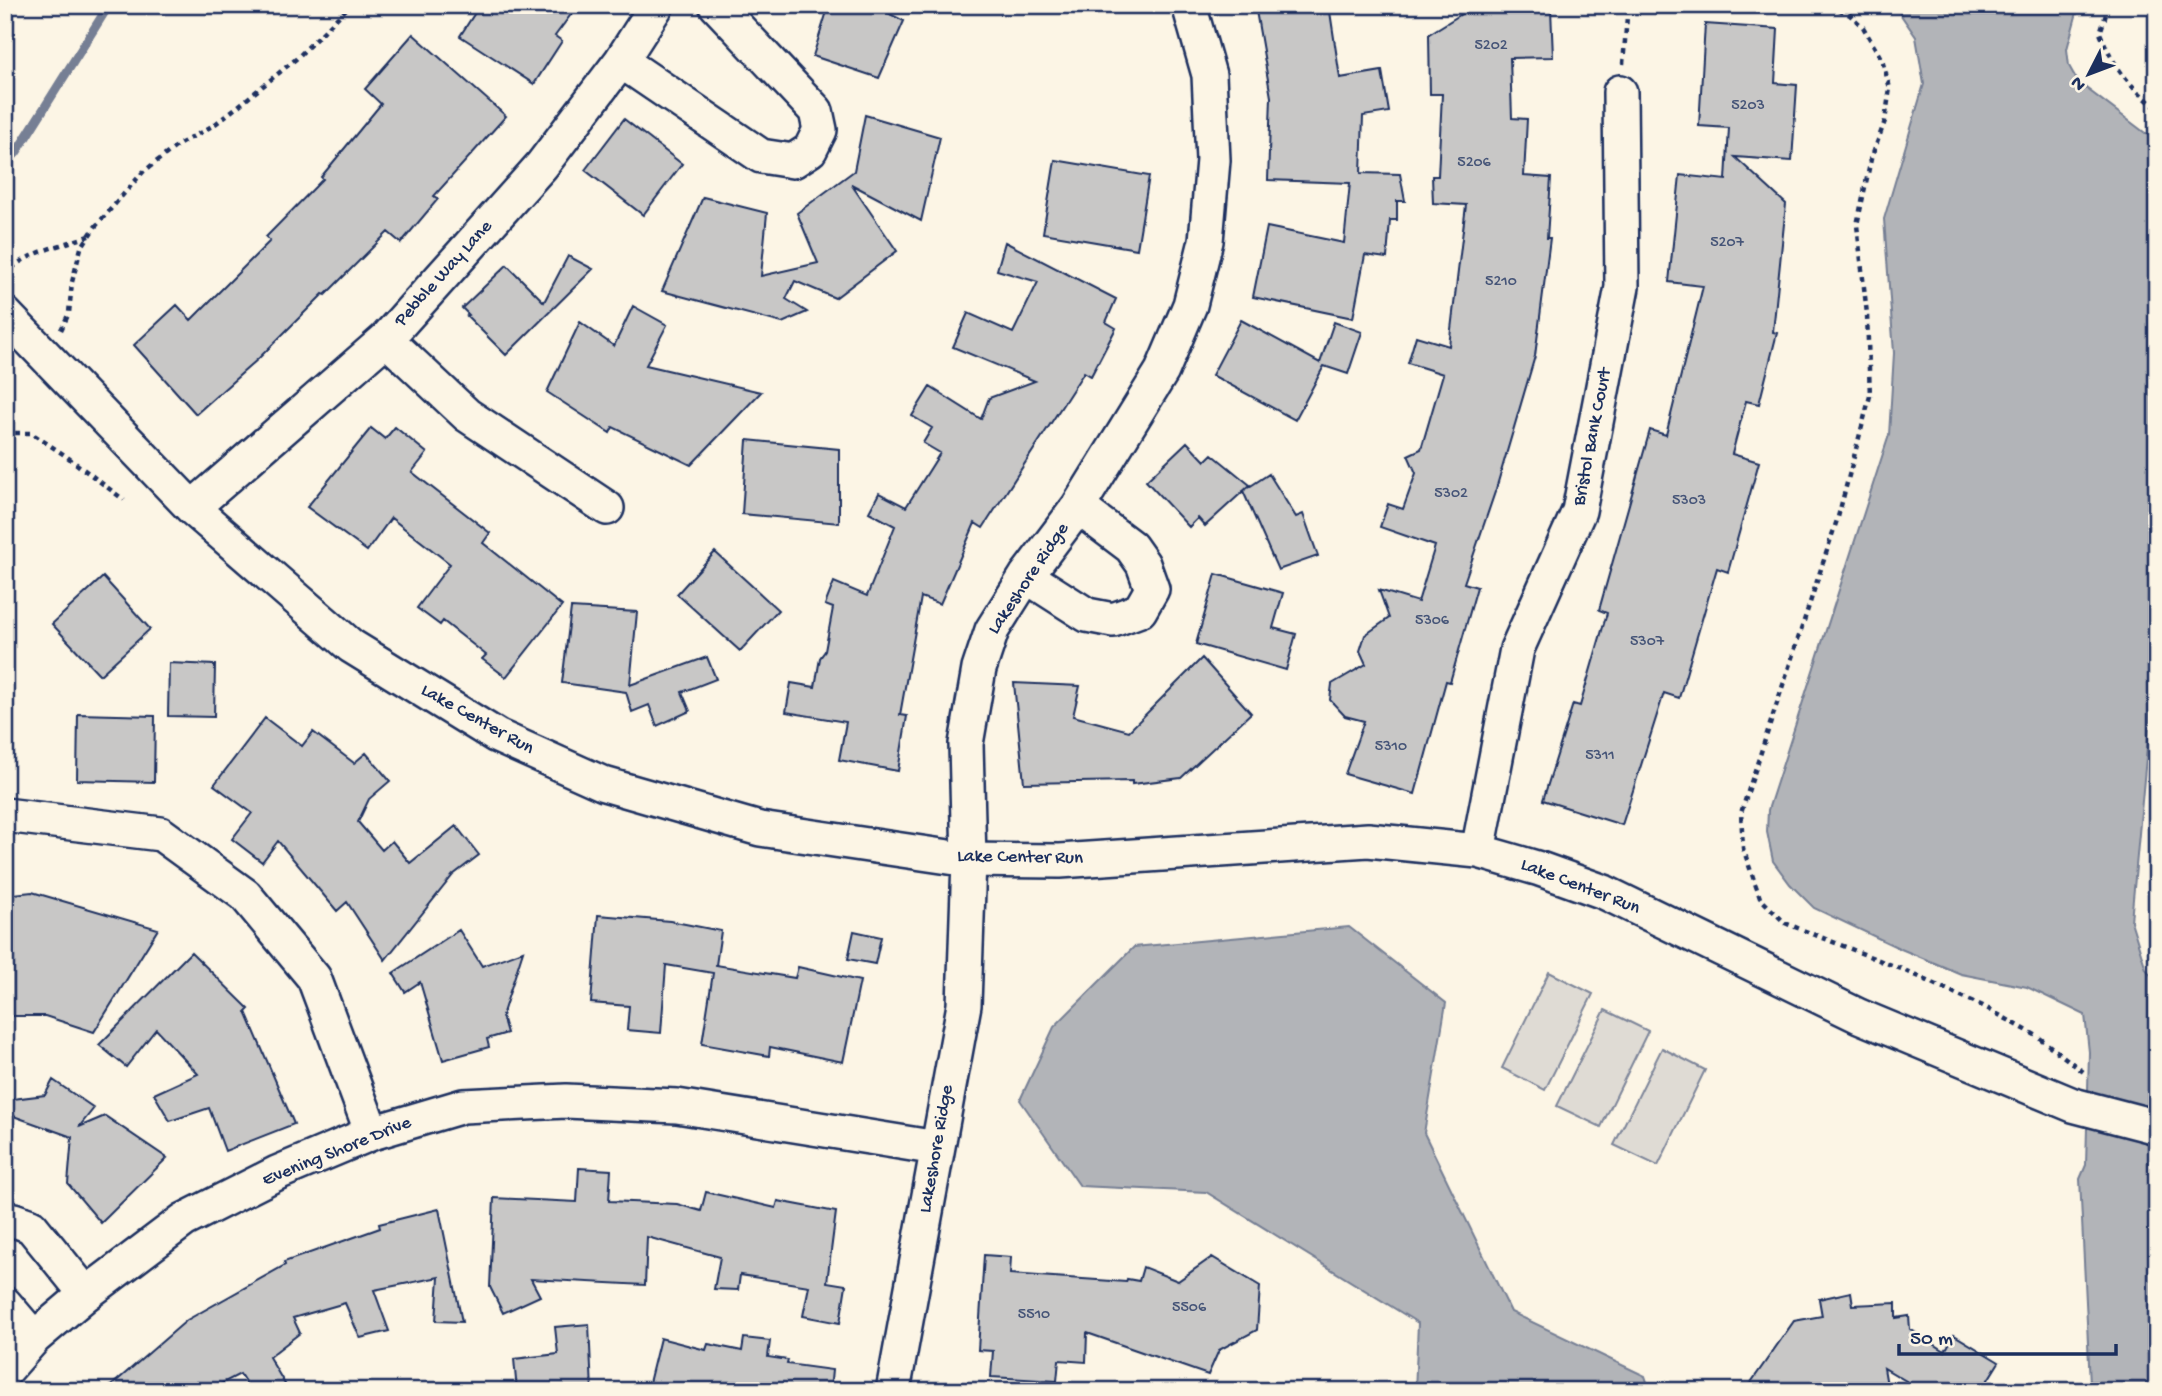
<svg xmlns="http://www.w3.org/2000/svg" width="2162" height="1396" viewBox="0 0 2162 1396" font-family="'Gochi Hand',sans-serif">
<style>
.green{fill:#dfdbd4;stroke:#7d8599;stroke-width:2}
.water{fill:#b2b4b8;stroke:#767f94;stroke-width:2}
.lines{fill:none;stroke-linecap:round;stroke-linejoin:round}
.stream{stroke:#767f94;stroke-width:9}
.building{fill:#c8c7c6;stroke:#1b2f5e;stroke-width:2}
.minor-casing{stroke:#1b2f5e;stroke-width:38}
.path{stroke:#1b2f5e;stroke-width:4.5;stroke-dasharray:5 5;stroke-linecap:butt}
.minor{stroke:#fcf5e5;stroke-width:33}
.labels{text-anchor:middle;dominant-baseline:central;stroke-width:5;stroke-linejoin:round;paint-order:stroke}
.number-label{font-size:16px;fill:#465578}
.street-label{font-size:19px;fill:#1b2f5e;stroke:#fcf5e5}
</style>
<rect width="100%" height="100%" fill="#fcf5e5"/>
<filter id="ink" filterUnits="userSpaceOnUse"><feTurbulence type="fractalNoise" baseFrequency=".0143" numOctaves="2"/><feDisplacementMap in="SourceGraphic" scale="14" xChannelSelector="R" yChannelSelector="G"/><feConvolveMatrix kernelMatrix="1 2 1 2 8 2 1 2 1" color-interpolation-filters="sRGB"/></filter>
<g filter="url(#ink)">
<path class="green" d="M1549 972 1593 994 1545 1090 1502 1068Z
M1605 1010 1648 1031 1601 1127 1557 1106Z
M1662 1048 1705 1070 1658 1166 1614 1145Z"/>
<path class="water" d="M1894 5H2079L2067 49 2069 66 2078 82 2157 142V637L2131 921 2146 969 2157 983V1391H2086L2090 1384 2080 1179 2086 1165 2089 1052 2085 1015 2027 987 1961 974 1901 949 1814 908 1790 884 1773 861 1767 832 1768 810 1889 435 1894 353 1884 219 1924 84 1916 37Z
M1349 927 1446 1003 1424 1133 1511 1312 1645 1376 1650 1391H1415L1418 1323 1206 1192 1080 1186 1020 1100 1054 1027 1134 947Z"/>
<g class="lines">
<path class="stream" d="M5 164 16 153 109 5"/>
</g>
<path class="building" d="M480 5H578L555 36 562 41 534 84 460 36Z
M829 5H872L904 21 879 78 813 56Z
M1255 5H1329L1340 78 1382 71 1389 112 1363 116 1361 173 1400 174 1405 201H1397V220H1390L1387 258 1365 255 1353 318 1253 297 1267 227 1344 243 1350 183 1268 180 1271 97Z
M1551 9 1553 57 1510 58 1512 118 1527 119 1524 176 1551 178 1547 238H1550L1535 356 1496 489 1464 583 1477 587 1450 682 1446 681 1415 794 1345 774 1364 721 1345 716 1330 700 1332 684 1366 664 1360 651 1365 635 1389 618 1379 590 1418 602 1435 546 1380 527 1388 504 1403 509 1416 473 1408 455 1421 449 1443 374 1408 363 1416 336 1449 346 1466 205 1433 203 1432 176H1438L1442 94H1430L1429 34 1468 10Z
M1705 24 1778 29 1775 83 1797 85 1792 161 1735 157 1786 204 1773 332 1777 333 1759 404 1746 401 1732 454 1759 462 1728 572 1717 568 1679 698 1664 693 1622 825 1543 800 1573 704 1580 706 1607 613 1599 610 1650 430 1666 435 1703 286 1669 282 1680 175 1726 180 1729 128 1699 126Z
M413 34 506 116 434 196 438 199 401 243 388 232 325 295 323 294 258 359 196 414 134 345 177 305 191 320 270 241 266 237 323 179 321 177 381 104 365 89Z
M865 115 940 137 921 221 851 184 897 251 835 298 795 281 786 299 807 312 782 323 662 291 703 197 767 213 761 276 818 263 797 213 854 171Z
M624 119 682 164 643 215 585 170Z
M1055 160 1149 176 1137 249 1043 233Z
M1005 242 1116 299 1106 322 1116 328 1091 376 1084 372 983 528 975 523 940 604 921 597 900 715 907 716 898 771 839 760 846 722 786 712 791 683 815 687 820 658 825 651 833 608 825 605 834 582 867 596 895 526 869 512 879 493 906 507 940 453 923 443 932 428 912 416 930 387 981 419 989 398 1035 381 953 347 968 313 1013 333 1038 282 997 270Z
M568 256 593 269 506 355 467 316 469 315 462 308 507 265 544 302Z
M633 306 667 325 646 365 761 392 691 465 613 427 610 433 547 392 580 322 614 346Z
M1241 320 1320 363 1334 322 1362 332 1348 374 1324 366 1295 420 1212 375Z
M395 427 427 453 412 472 490 533 483 543 562 606 506 677 482 659 486 655 443 621 440 625 417 608 450 564 391 518 367 551 307 507 371 428 385 439Z
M747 440 839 449V523L742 514Z
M1187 442 1205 461 1212 454 1250 485 1205 526 1198 518 1189 527 1146 481Z
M1269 474 1296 517 1303 514 1318 556 1278 570 1243 491Z
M715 552 778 610 740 651 677 594Z
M1216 574 1283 593 1273 628 1296 634 1286 670 1196 644Z
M103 577 150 629 100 675 52 624Z
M571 608 637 612 630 685 707 657 716 679 682 692 690 711 657 726 649 705 632 712 626 692 562 683Z
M1202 658 1251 713 1181 778 1132 784V781L1024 783 1014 683 1080 686 1073 716 1129 731Z
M169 663 215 665 214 717 168 716Z
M78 714 155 716 154 782 77 780Z
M265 718 302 746 313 732 354 763 366 753 390 781 369 799 358 822 382 850 392 841 410 863 456 826 479 855 453 875 385 960 347 902 337 911 278 841 262 862 232 839 252 813 214 785Z
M32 892 158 929 94 1032 45 1016H5V895Z
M598 915 670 921 721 931 716 965 795 978 798 967 860 981 843 1062 770 1047 769 1056 702 1044 713 973 666 965 661 1033 627 1030 629 1006 591 1003Z
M459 930 482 966 523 951 502 1016 507 1033 487 1039 489 1047 443 1060 420 982 405 992 393 973Z
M854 931 881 937 875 964 848 959Z
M191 952 249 1009 246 1012 294 1124 225 1151 209 1108 170 1121 154 1094 198 1074 156 1029 126 1067 99 1045Z
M53 1080 94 1108 79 1127 105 1116 167 1158 101 1223 68 1184 72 1137 5 1113V1100L45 1095Z
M579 1168 611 1170 609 1201 677 1204 701 1211 706 1192 776 1208 778 1201 836 1212 827 1282 846 1285 840 1323 803 1316 809 1286 740 1275 738 1290 714 1289 720 1257 647 1237 645 1285 531 1279 540 1296 503 1313 490 1287 494 1198 577 1202Z
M439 1209 462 1322 436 1321 439 1277 374 1290 389 1331 360 1338 345 1303 293 1318 300 1333 269 1357 289 1391H251L240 1374 207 1391H105L187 1320 285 1265 284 1262 380 1228 379 1224Z
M984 1255 1011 1257 1010 1274 1126 1282 1127 1279 1139 1281 1143 1267 1178 1281 1212 1257 1260 1286 1257 1330 1219 1350 1208 1375 1087 1333 1086 1362 1059 1360 1057 1381 991 1377 993 1351 978 1350Z
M1851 1292 1853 1305 1896 1303V1318L1909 1316 1910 1329 1945 1351 1954 1335 1999 1362 1981 1391H1923L1884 1368 1888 1391H1745L1794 1321 1822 1316 1819 1299Z
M589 1324 592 1391H517L514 1359 558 1354 555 1327Z
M660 1338 706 1350 708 1344 742 1351 744 1338 770 1341 768 1357 788 1360 787 1364 832 1370 830 1391H647Z"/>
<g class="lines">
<g class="minor-casing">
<path id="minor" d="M621 61 761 156 793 161 810 150 820 130 816 111 716 5
M5 314 192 508 351 646 497 736 604 784 760 829 969 860 1060 861 1368 840 1478 851 1540 869 1604 892 1859 1016 2073 1105 2157 1127
M386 339 467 415 607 508
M192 508 386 339 542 165 621 61 657 5
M1026 576 1087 615 1113 620 1140 610 1152 589 1143 564 1131 547 1078 507
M5 815 161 834 245 895 314 978 372 1133
M1478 851 1517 649 1579 511 1622 287 1620 92
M5 1222 14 1220 31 1226 86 1294
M5 1304 34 1338
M5 1371 34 1338 86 1294 184 1220 277 1173 372 1133 463 1106 566 1101 677 1106 937 1148
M893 1391 964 1005 969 860 966 744 979 669 992 630 1026 576 1078 507 1162 371 1190 305 1206 241 1213 160 1209 75 1189 5"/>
</g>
<path class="path" d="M1830 5 1850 15 1863 27 1882 60 1890 88 1885 121 1871 159 1857 225 1867 314 1870 396 1838 517 1741 813 1743 848 1760 898 1785 923 1904 970 1983 1006 2037 1036 2086 1074
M2109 5 2100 33C2114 67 2128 85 2157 108
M1623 64 1628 5
M5 276C21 253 64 245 89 236
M61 330 69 313 72 282 81 248 95 227 143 172 178 145 214 125 242 103 296 59 350 5
M5 433H31L66 456 124 500"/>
<use href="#minor" class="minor"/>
</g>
</g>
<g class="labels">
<g class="number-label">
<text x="1491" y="46">5202</text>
<text x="1748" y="106">5203</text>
<text x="1474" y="163">5206</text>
<text x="1727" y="243">5207</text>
<text x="1501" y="282">5210</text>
<text x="1451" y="494">5302</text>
<text x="1689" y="501">5303</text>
<text x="1432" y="621">5306</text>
<text x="1647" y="642">5307</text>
<text x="1391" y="747">5310</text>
<text x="1600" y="756">5311</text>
<text x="1189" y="1308">5506</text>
<text x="1034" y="1315">5510</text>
</g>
<g class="street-label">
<text transform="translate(444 274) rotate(-48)">Pebble Way Lane</text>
<text transform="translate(1593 437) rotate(-79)">Bristol Bank Court</text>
<text transform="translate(1029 579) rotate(-56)">Lakeshore Ridge</text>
<text transform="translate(477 720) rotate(29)">Lake Center Run</text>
<text transform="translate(1020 858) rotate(1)">Lake Center Run</text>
<text transform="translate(1580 887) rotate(21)">Lake Center Run</text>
<text transform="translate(937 1149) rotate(-80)">Lakeshore Ridge</text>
<text transform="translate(337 1152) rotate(-22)">Evening Shore Drive</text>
</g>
</g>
<rect width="2162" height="1396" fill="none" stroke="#fcf5e5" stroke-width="28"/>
<rect x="14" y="14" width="2134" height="1368" fill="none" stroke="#1b2f5e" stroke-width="2.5" filter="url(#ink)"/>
<g transform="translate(2089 74) rotate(228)" stroke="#fcf5e5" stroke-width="5" paint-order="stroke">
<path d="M0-5L12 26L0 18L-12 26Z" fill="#1b2f5e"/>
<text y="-10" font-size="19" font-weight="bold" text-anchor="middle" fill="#1b2f5e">N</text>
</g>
<path d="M1899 1344v10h217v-10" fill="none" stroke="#1b2f5e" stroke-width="3.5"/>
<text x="1910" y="1344" font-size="21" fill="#1b2f5e" stroke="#fcf5e5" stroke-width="5" paint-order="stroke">50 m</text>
</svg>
